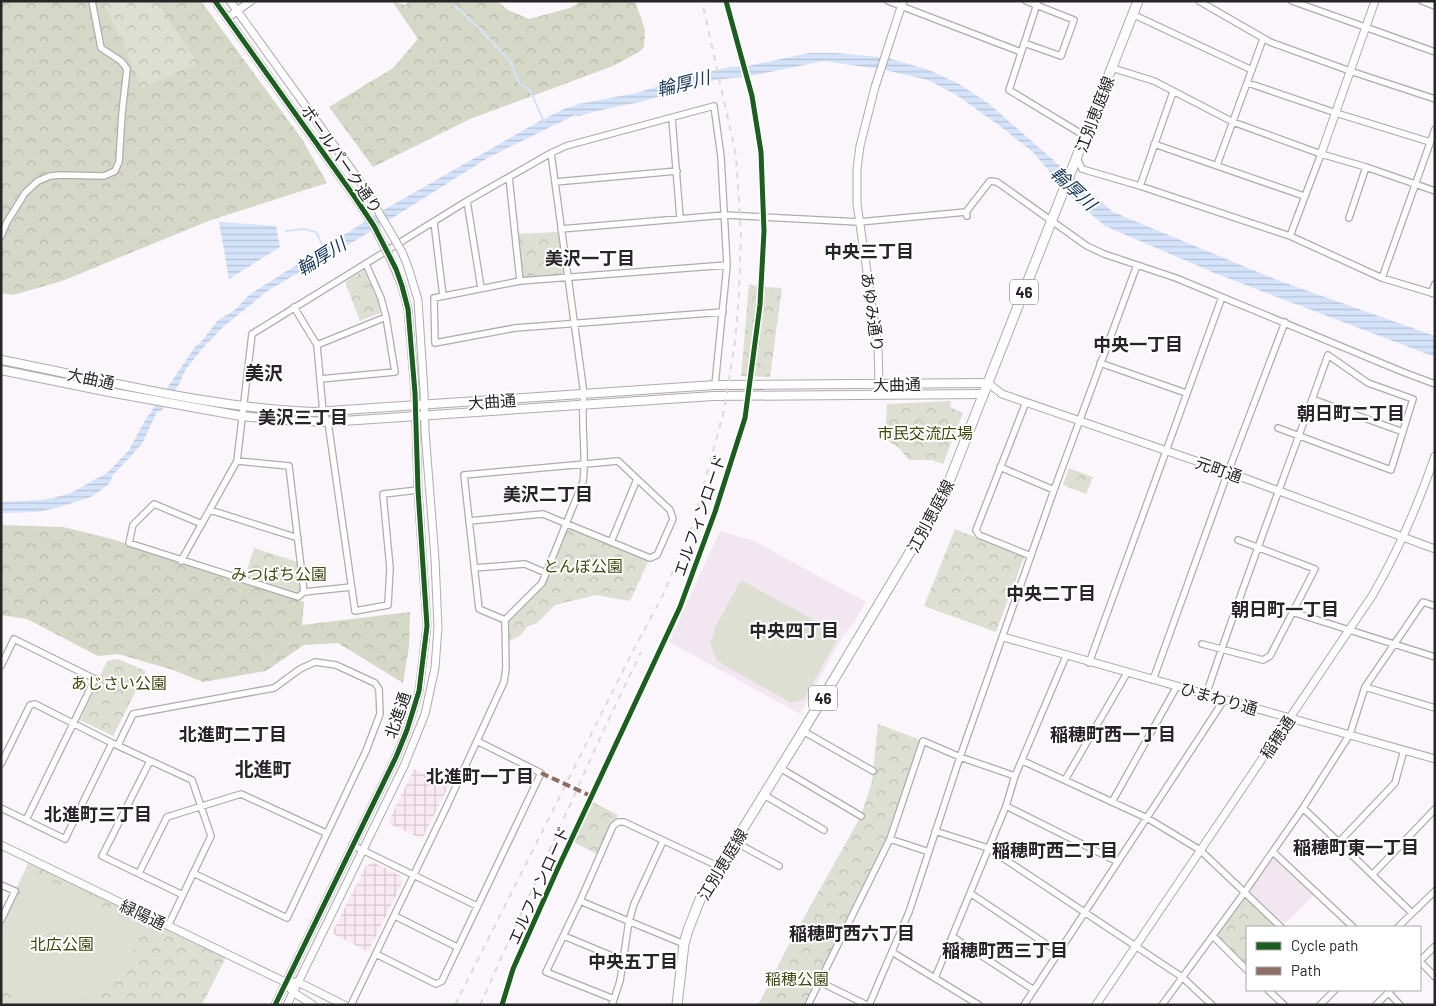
<svg xmlns="http://www.w3.org/2000/svg" width="1436" height="1006" viewBox="0 0 1436 1006" font-family="Barlow,'Noto Sans JP',sans-serif">
<style>
.built{fill:#f2e7f1}
.industrial{fill:url(#industrial-grid)}
.forest{fill:url(#forest-crowns)}
.park{fill:url(#park-crowns)}
.pitch{fill:#dedfd3}
.water{fill:url(#water-rules)}
.lines{fill:none;stroke-linecap:round;stroke-linejoin:round}
.stream{stroke:#d4e3fa;stroke-width:2}
.minor-casing{stroke:#afabaf;stroke-width:8}
.tertiary-casing{stroke:#afabaf;stroke-width:9}
.secondary-casing{stroke:#afabaf;stroke-width:10}
.primary-casing{stroke:#afabaf;stroke-width:11}
.minor{stroke:#fefefe;stroke-width:5.5}
.tertiary{stroke:#fefefe;stroke-width:7}
.secondary{stroke:#fefefe;stroke-width:8}
.primary{stroke:#fefefe;stroke-width:9}
.rail{stroke:#dcdadc;stroke-width:2;stroke-dasharray:6 6;stroke-linecap:butt}
.tertiary-bridge-casing{stroke:#afabaf;stroke-width:9;stroke-linecap:butt}
.tertiary-bridge{stroke:#fefefe;stroke-width:7}
.quiet{stroke:#8d6e63;stroke-width:4;stroke-dasharray:8 4;stroke-linecap:butt}
.cycleway-casing{stroke:#fff;stroke-width:8}
.cycleway{stroke:#1b5e20;stroke-width:5}
.labels{text-anchor:middle;dominant-baseline:central;stroke-width:4;stroke-linejoin:round;paint-order:stroke}
.shield{fill:#fff;stroke:#686668;stroke-width:1}
.shield-label{font-size:15px;font-weight:bold;fill:#282528}
.street-label{font-size:16px;fill:#282528;stroke:#fff}
.park-label{font-size:16px;fill:#40490f;stroke:#fff}
.water-label{font-size:18px;font-style:italic;fill:#14345b;stroke:#fff}
.neighbourhood-label{font-size:18px;font-weight:bold;fill:#282528;stroke:#fff}
.quarter-label{font-size:19px;font-weight:bold;fill:#282528;stroke:#fff}
</style>
<defs>
<pattern id="industrial-grid" width="8" height="8" patternUnits="userSpaceOnUse" patternTransform="scale(1.25)"><rect width="8" height="8" fill="#f9e9f0"/><path d="M0 4h8M4 0v8" fill="none" stroke="#d5c8ce"/></pattern>
<pattern id="forest-crowns" width="20" height="18" patternUnits="userSpaceOnUse" patternTransform="scale(1.25)"><rect width="20" height="18" fill="#d6d8c7"/><path d="M2 6a3 3 0 1 1 6 0M12 15a3 3 0 1 1 6 0" fill="none" stroke="#b8b9ab"/></pattern>
<pattern id="park-crowns" width="20" height="18" patternUnits="userSpaceOnUse" patternTransform="scale(1.25)"><rect width="20" height="18" fill="#dedfd3"/><path d="M2 6a3 3 0 1 1 6 0M12 15a3 3 0 1 1 6 0" fill="none" stroke="#bebfb5"/></pattern>
<pattern id="water-rules" width="6" height="5" patternUnits="userSpaceOnUse" patternTransform="scale(1.25)"><rect width="6" height="5" fill="#d4e3fa"/><path d="M0 2.5h6" fill="none" stroke="#b6c3d6"/></pattern>
</defs>
<rect width="100%" height="100%" fill="#fbf6fb"/>
<path class="built" d="M720 531 754 541 866 602 854 623 844 634 800 714 669 642Z
M1274 857 1314 895 1285 924 1249 892Z"/>
<path class="industrial" d="M414 769 449 785 422 839 388 823Z
M373 862 401 876 402 883 368 952 332 933 366 866Z"/>
<path class="forest" d="M1 1H201L302 139 327 183 211 220 62 281 13 295 1 293Z
M392 1 405 5 410 1H497L508 10 529 19 570 8 581 1H635L645 30 644 47 639 52 613 66 470 119 373 167 329 107 393 68 418 39Z
M1 525 63 527 112 539 304 602 302 625 410 612 409 647 403 683 338 643 304 645 266 671 203 682 173 670 118 654 98 656 27 619 1 615Z"/>
<path class="park" d="M103 1H156L198 64 142 88Z
M558 232 564 275 522 278 517 234Z
M364 270 378 301 380 313 360 321 345 282Z
M749 284 761 287 782 288 770 377 741 376Z
M951 401 950 407 963 413 943 464 931 460H909L899 448 885 439 887 404Z
M1069 468 1093 477 1086 494 1063 485Z
M565 524 650 558 630 601 596 595 555 605 537 623 527 627 520 636 509 641 505 620 542 583Z
M955 529 1024 557 996 632 924 606Z
M254 548 301 563 304 592 298 597 244 580Z
M118 659 146 671 113 736 80 720 107 661Z
M878 724 923 741 890 839 808 1005H758L789 944 861 816 872 781Z
M589 800 618 815 599 855 571 841Z
M30 859 228 953 202 1005H1V922Z
M1244 893 1281 927H1247V970L1213 936Z"/>
<path class="pitch" d="M741 580 840 634 804 699 791 703 717 661 710 643 715 632 713 631Z
M31 872 144 927C138 940 133 954 125 965 105 995 69 1006 33 1005 23 1003 11 995 1 990V932Z"/>
<path class="water" d="M809 53H836L888 58 929 70 959 84 988 103 1113 212 1277 280 1435 336V357L1217 274 1105 226 1071 197 1034 153 1000 126 955 94 928 80 885 70 824 61 750 76 715 80 640 102 601 110 579 116 575 115 489 157 386 222 338 251 311 265 308 270H303L266 292 223 327 202 349 186 369 178 386 162 410 157 412 142 444 113 475 109 484 91 497 56 508 37 512 1 513V502L40 500 53 498 71 493 107 473 129 450 144 422 195 347 202 341 218 320 235 310 249 295 380 212 538 122 564 109 579 104 636 93 692 76 730 67 748 66Z
M219 222 276 226 280 247 229 279Z"/>
<g class="lines">
<path class="stream" d="M454 5 480 29 510 61 520 84 530 90 544 122
M286 231 303 229 316 232 325 250"/>
<g class="minor-casing">
<path id="minor" d="M888 1 1021 52
M1038 1 1009 90 1085 136
M1199 1 1270 42 1350 71 1435 99
M1292 1 1435 52
M1422 1 1435 6
M1132 14 1252 70
M1024 43 1061 56 1074 20 1026 1
M1112 68 1154 81 1233 122 1321 154 1366 167 1435 191
M1248 83 1336 113 1430 142
M672 118 680 218
M1154 144 1304 196
M1077 158 1082 169 1140 186 1290 236 1382 278 1435 294
M1217 165 1263 39
M509 177 520 281
M555 182 677 171
M1140 186 1173 92
M467 201 481 288
M967 216 966 212 990 181 997 182 1087 246 1104 254 1176 278 1403 372 1435 384
M1349 218 1366 167
M434 222 443 296
M561 229 725 215 859 222 966 212
M1 236 7 222 25 193 38 181 50 176 60 175 104 176 115 171 119 162 122 113 127 69 121 61 101 48 92 1
M1290 236 1321 154
M1382 278 1435 129
M1431 293 1435 284
M294 307 317 345 323 412 328 422 355 611 388 605 390 568 383 494 418 490
M723 312 515 328 435 343 434 298 520 281 727 265
M317 345 386 317
M1100 363 1186 393
M320 379 395 372 386 317 381 298 366 264
M1312 399 1403 432
M1026 402 976 530 979 535 1031 556
M237 461 252 334 467 201 551 153 566 146 714 106 721 157 727 265 715 385
M1000 467 1054 490
M210 510 298 538
M469 521 543 514 650 558 657 555 673 519 670 510 618 461 464 475 479 609 505 620
M202 524 154 504 133 525 129 543 298 597 304 592 351 587
M611 542 637 479
M181 561 237 461 289 466 304 592
M474 568 525 564 546 573
M1292 612 1435 657
M1202 644 1263 660 1270 656 1315 569 1238 540
M1089 663 1222 297
M1 666 14 639 95 679 26 820
M1153 680 1228 472 1285 322
M1365 687 1435 708
M1206 695C1244 581 1288 468 1328 355L1368 383 1413 399 1391 470 1278 428
M803 731 873 771
M118 745 133 714 274 688 300 669 315 662 336 665 375 683 379 689 380 714 366 751 287 918 193 873
M150 761 102 856 183 895
M1023 761 1147 818 1200 850 1281 927
M1 764 30 705 35 704 112 743 192 780 211 836 168 926
M780 768 861 816
M1065 780 1127 673
M764 795 824 830
M1112 802 1177 686
M1006 806 1118 862
M1 808 65 839 112 743
M1303 808 1412 913
M935 831 988 848 1182 977 1212 1005
M890 839 929 852
M735 842 779 866
M1339 842 1395 783 1404 750
M352 845 477 906
M1273 852 1353 927
M139 873 167 817 241 794 326 833
M1373 874 1435 809
M1 885 15 891 1 920
M970 893 1058 952
M580 901 684 944
M395 916 457 947
M1398 927 1435 891
M564 936 624 961
M1213 936 1247 970
M953 937 1034 990
M892 952 979 1005
M376 954 436 984 442 981 541 773 477 741
M1420 961 1435 977
M1420 961 1435 946
M935 978 1006 806 1015 776 1066 656
M820 982 867 1005
M1268 990 1284 1005
M1388 992 1400 1005
M614 999 546 972 580 901 613 826 618 822H624L720 867
M351 1005 446 808 504 682 506 668 505 620 542 583 583 482C587 453 580 423 584 394L551 153
M612 1005 620 981 629 921 634 904 663 841
M808 1005 890 839 923 741 960 757 1015 776
M869 1005 909 912 960 757 1054 490 1137 265
M1024 1005 1224 700
M1162 1005 1244 893 1303 808 1350 734 1365 687 1423 602 1435 606
M1320 1005 1335 990
M1376 1005 1391 990"/>
</g>
<g class="tertiary-casing">
<path id="tertiary" d="M215 1 354 196
M230 1 364 187
M227 18 251 1
M1321 154 1375 1
M988 383 1002 394 1228 472 1435 549
M882 394 879 385 878 347 857 204V169L860 146 875 87 903 1
M1003 637 1435 759
M1 845 285 982H298L344 1005
M285 982 293 992 313 1005
M275 1005 396 757 407 730 419 691 427 626 418 490 415 393 408 309 402 286 391 260
M287 1005 404 766 425 714 435 668 438 627 435 559 425 431 424 392 418 300 408 267 402 252
M1096 1005 1372 596C1398 552 1418 505 1435 456"/>
</g>
<g class="secondary-casing">
<path id="secondary" d="M1 360C105 380 209 408 314 412L715 385 988 383
M1 370 109 392 241 416 283 420 328 422 713 396 984 394"/>
</g>
<g class="primary-casing">
<path id="primary" d="M677 1005 684 944 688 930 701 897 803 731 943 497 1138 1"/>
</g>
<use href="#minor" class="minor"/>
<use href="#tertiary" class="tertiary"/>
<use href="#secondary" class="secondary"/>
<use href="#primary" class="primary"/>
<path class="rail" d="M455 1005 634 649 663 595 693 524 724 411 735 342 739 293 741 233 736 155 702 1
M480 1005 600 738 641 652"/>
<g class="tertiary-bridge-casing">
<path id="tertiary-bridge" d="M364 187 402 252
M354 196 374 226 391 260"/>
</g>
<use href="#tertiary-bridge" class="tertiary-bridge"/>
<path class="quiet" d="M541 773 591 796"/>
<g class="cycleway-casing">
<path id="cycleway" d="M215 1 354 196 374 226 396 269 402 286 408 309 415 393 418 490 427 626 419 691 407 730 396 757 275 1005
M502 1005 513 969 558 868 680 607 715 512 745 418 760 305 764 231 761 152 752 96 726 1"/>
</g>
<use href="#cycleway" class="cycleway"/>
</g>
<g class="labels">
<g class="shield">
<rect x="1010" y="279.5" width="28" height="25" rx="4"/>
<rect x="809" y="685.5" width="28" height="25" rx="4"/>
</g>
<g class="shield-label">
<text x="1024" y="292">46</text>
<text x="823" y="698">46</text>
</g>
<g class="street-label">
<text transform="translate(1094 114) rotate(-69)">江別恵庭線</text>
<text transform="translate(342 159) rotate(55)">ボールパーク通り</text>
<text transform="translate(873 312) rotate(82)">あゆみ通り</text>
<text transform="translate(91 378) rotate(12)">大曲通</text>
<text transform="translate(897 384) rotate(-1)">大曲通</text>
<text transform="translate(492 401) rotate(-4)">大曲通</text>
<text transform="translate(1219 469) rotate(19)">元町通</text>
<text transform="translate(699 515) rotate(-71)">エルフィンロード</text>
<text transform="translate(930 516) rotate(-62)">江別恵庭線</text>
<text transform="translate(1219 698) rotate(16)">ひまわり通</text>
<text transform="translate(397 715) rotate(-71)">北進通</text>
<text transform="translate(1277 737) rotate(-56)">稲穂通</text>
<text transform="translate(722 864) rotate(-59)">江別恵庭線</text>
<text transform="translate(538 885) rotate(-66)">エルフィンロード</text>
<text transform="translate(143 914) rotate(25)">緑陽通</text>
</g>
<g class="park-label">
<text x="925" y="432">市民交流広場</text>
<text x="583" y="565">とんぼ公園</text>
<text x="279" y="573">みつばち公園</text>
<text x="119" y="682">あじさい公園</text>
<text x="62" y="943">北広公園</text>
<text x="797" y="978">稲穂公園</text>
</g>
<g class="water-label">
<text transform="translate(683 83) rotate(-14)">輪厚川</text>
<text transform="translate(1074 188) rotate(43)">輪厚川</text>
<text transform="translate(321 256) rotate(-32)">輪厚川</text>
</g>
<g class="neighbourhood-label">
<text x="869" y="251">中央三丁目</text>
<text x="590" y="258">美沢一丁目</text>
<text x="1138" y="344">中央一丁目</text>
<text x="1351" y="413">朝日町二丁目</text>
<text x="303" y="417">美沢三丁目</text>
<text x="548" y="494">美沢二丁目</text>
<text x="1051" y="593">中央二丁目</text>
<text x="1285" y="609">朝日町一丁目</text>
<text x="794" y="630">中央四丁目</text>
<text x="233" y="734">北進町二丁目</text>
<text x="1113" y="734">稲穂町西一丁目</text>
<text x="480" y="776">北進町一丁目</text>
<text x="98" y="814">北進町三丁目</text>
<text x="1356" y="847">稲穂町東一丁目</text>
<text x="1055" y="850">稲穂町西二丁目</text>
<text x="852" y="933">稲穂町西六丁目</text>
<text x="1005" y="950">稲穂町西三丁目</text>
<text x="633" y="961">中央五丁目</text>
</g>
<g class="quarter-label">
<text x="264" y="372">美沢</text>
<text x="263" y="768">北進町</text>
</g>
</g>
<rect width="1436" height="1006" fill="none" stroke="#282528" stroke-width="5"/>
<rect x="1246" y="926" width="175" height="65" fill="#ffffff" stroke="#a9a8a9"/>
<rect x="1256" y="942" width="25" height="8" fill="#1b5e20" stroke="#a9a8a9"/>
<text x="1291" y="951" font-size="15" fill="#282528">Cycle path</text>
<rect x="1256" y="967" width="25" height="8" fill="#8d6e63" stroke="#a9a8a9"/>
<text x="1291" y="976" font-size="15" fill="#282528">Path</text>
</svg>
